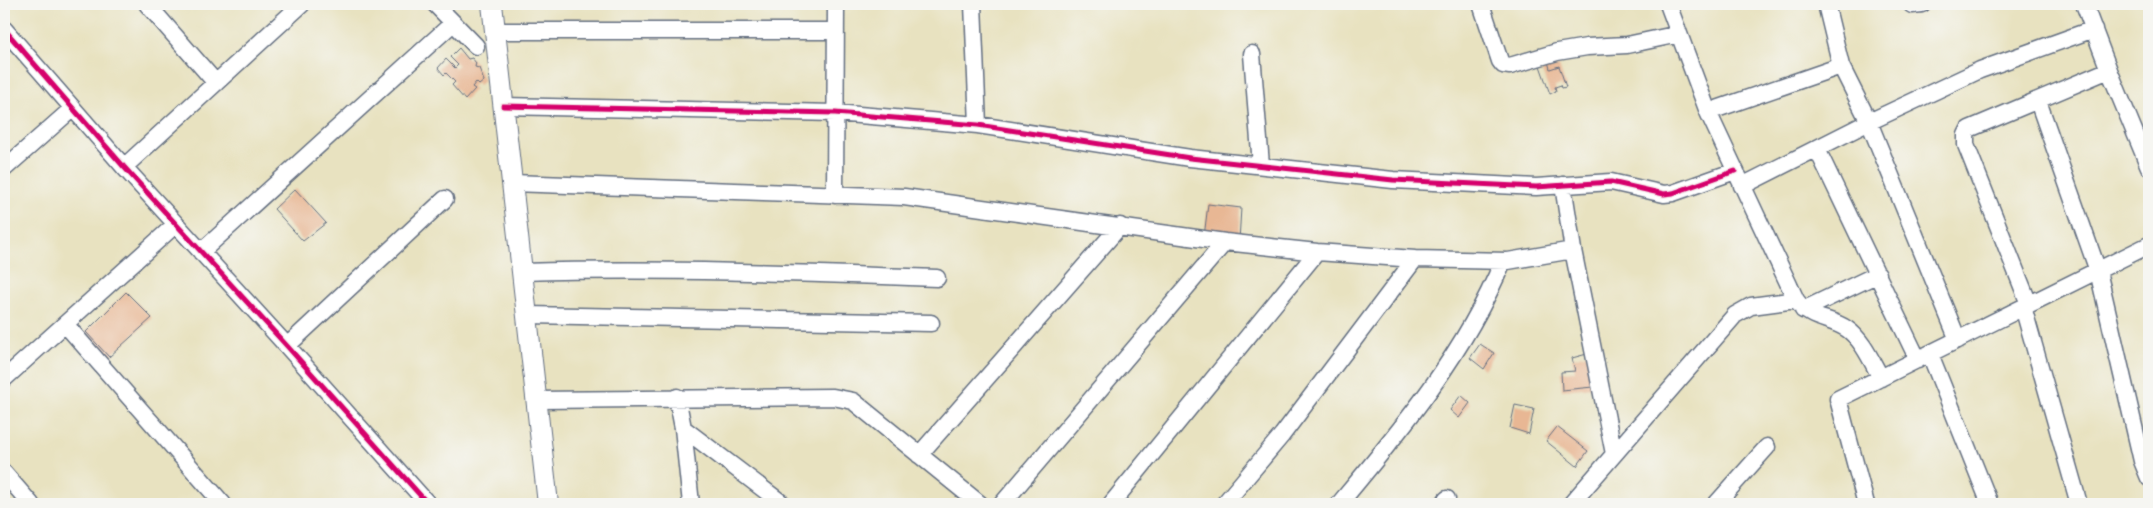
<svg xmlns="http://www.w3.org/2000/svg" width="2153" height="508" viewBox="0 0 2153 508" font-family="'Patrick Hand',sans-serif">
<style>
.building{fill:#e8b794}
.lines{fill:none;stroke-linecap:round;stroke-linejoin:round}
.minor-casing{stroke:#636e80;stroke-width:19}
.tertiary-casing{stroke:#636e80;stroke-width:22}
.minor{stroke:#fff;stroke-width:16}
.tertiary{stroke:#fff;stroke-width:20}
.cycleway-casing{stroke:#f6f6f2;stroke-width:8}
.cycleway{stroke:#d6006c;stroke-width:5}
</style>
<rect width="100%" height="100%" fill="#f6f6f2"/>
<filter id="ink" filterUnits="userSpaceOnUse"><feTurbulence type="fractalNoise" baseFrequency=".02" numOctaves="2"/><feDisplacementMap in="SourceGraphic" scale="10" xChannelSelector="R" yChannelSelector="G"/><feConvolveMatrix kernelMatrix="1 2 1 2 8 2 1 2 1" color-interpolation-filters="sRGB"/></filter>
<filter id="wash" filterUnits="userSpaceOnUse"><feTurbulence type="fractalNoise" baseFrequency=".0096" numOctaves="4" result="noise"/><feDisplacementMap in="SourceGraphic" scale="20" xChannelSelector="R" yChannelSelector="G"/><feGaussianBlur stdDeviation="1.12" result="paint"/><feColorMatrix in="noise" values="0 0 0 0 0 0 0 0 0 0 0 0 0 0 0 0 0 1.4 0 .05"/><feComposite in="paint" operator="in"/></filter>
<g filter="url(#wash)">
<rect width="100%" height="100%" fill="#e8e2c0"/>
<g id="blocks">
<path class="building" d="M459 48 468 59 472 58 476 63 475 67 479 68 484 81 479 85 476 82 472 87 475 89 465 100 452 85 455 82 446 73 444 75 438 68 446 59 455 68 458 65 450 57Z
M1547 57 1550 69 1559 66 1566 87 1562 88 1561 85 1555 87 1556 91 1550 94 1538 60Z
M295 189 326 223 303 241 274 209Z
M1208 204 1241 208 1239 241 1204 237Z
M126 292 152 318 109 357 86 332Z
M1480 344 1494 353 1484 369 1470 358Z
M1587 354 1593 387 1562 390 1561 372 1575 371 1572 358Z
M1461 395 1470 403 1459 418 1450 410Z
M1515 405 1534 409 1529 434 1510 428Z
M1557 427 1588 451 1577 466 1546 441Z"/>
</g>
</g>
<g filter="url(#ink)">
<use href="#blocks" fill-opacity="0" stroke="#636e80" stroke-width="1"/>
<g class="lines">
<g class="minor-casing">
<path id="minor" d="M147 4 216 83
M435 4 476 46
M973 4 978 125
M1481 4 1500 61 1503 65 1510 66 1557 52 1587 47 1627 45 1679 34
M1668 4 1708 112 1796 300C1812 322 1828 316 1847 329 1862 339 1872 362 1881 378
M1826 4 1841 66 1869 122 1958 340
M2084 4 2109 70 2149 167
M1912 5 1922 4
M4 29 124 167 287 346 428 504
M495 31H836
M1252 54 1261 165
M2038 101 2098 271 2142 461 2149 478
M503 106 835 113 978 125 1190 158 1393 180 1536 187 1611 182 1664 194 1673 193 1735 171
M1708 112 1841 66
M1817 149 1918 360
M124 167 302 4
M4 169 73 108
M512 183 904 197 1225 242 1317 252 1415 259 1508 261 1573 250
M1563 185 1573 250 1614 454
M1742 186 1869 122 1980 70 2094 29
M835 195 836 4
M201 252 453 23
M523 272C661 268 799 273 937 278
M2029 304 1966 145V135L1969 129 2109 70
M2023 307 2079 504
M1803 310 1878 274
M528 315 931 323
M65 324 223 504
M287 346 445 199
M1930 354 1990 504
M4 379 176 224
M677 397 683 428 783 504
M538 400 833 397 853 401 980 504
M683 428 691 504
M919 455 1120 226
M4 473 31 504
M1002 504 1225 242
M1111 504 1317 252
M1224 504 1282 435 1415 259
M1339 504C1402 429 1465 353 1503 261
M1443 504 1447 499
M1571 504 1735 315 1751 306 1796 300
M1716 504 1767 447
M1866 504 1838 399 2149 245"/>
</g>
<g class="tertiary-casing">
<path id="tertiary" d="M492 4 548 504"/>
</g>
<use href="#minor" class="minor"/>
<use href="#tertiary" class="tertiary"/>
<g class="cycleway-casing">
<path id="cycleway" d="M4 29 124 167 287 346 428 504
M503 106 835 113 978 125 1190 158 1393 180 1536 187 1611 182 1664 194 1673 193 1735 171"/>
</g>
<use href="#cycleway" class="cycleway"/>
</g>
</g>
<rect width="2153" height="508" fill="none" stroke="#f6f6f2" stroke-width="20"/>
</svg>
